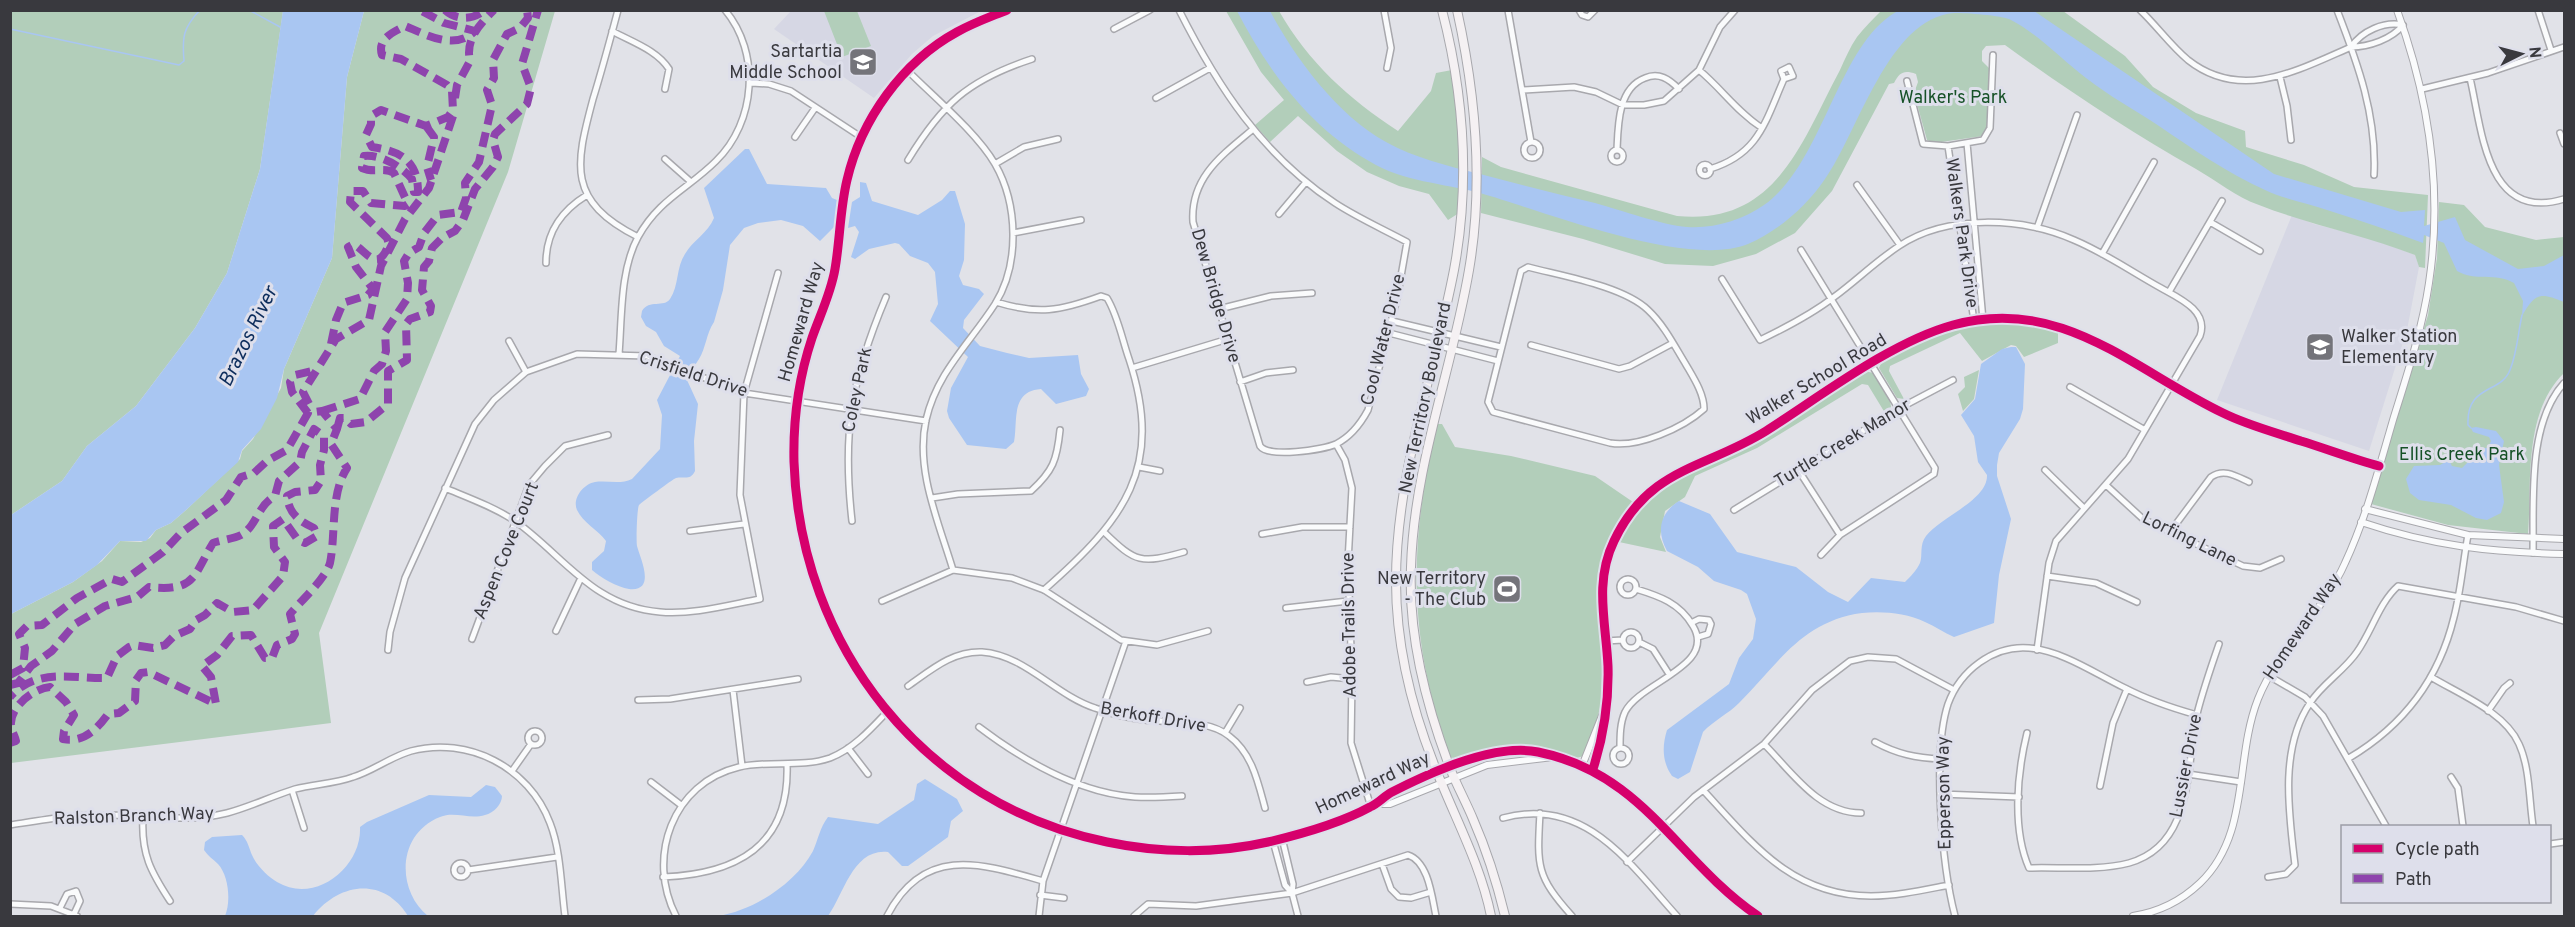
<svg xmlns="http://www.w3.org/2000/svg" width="2575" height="927" viewBox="0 0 2575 927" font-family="Overpass,sans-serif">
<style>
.built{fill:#d6d7e4}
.green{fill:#b2ceba}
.water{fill:#a9c6f2}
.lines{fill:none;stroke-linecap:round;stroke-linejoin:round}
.stream{stroke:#a9c6f2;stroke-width:1.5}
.minor-casing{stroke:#a8a8ad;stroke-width:8}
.tertiary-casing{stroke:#a8a8ad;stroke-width:8}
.secondary-casing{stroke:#a8a8ad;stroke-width:10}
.minor{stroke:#fafbfc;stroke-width:5}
.tertiary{stroke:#fafbfc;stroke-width:6}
.secondary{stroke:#f5f1f3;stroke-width:8}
.quiet{stroke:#8e44ad;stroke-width:8;stroke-dasharray:15 8;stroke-linecap:butt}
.cycleway-casing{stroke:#dedfeb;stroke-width:13}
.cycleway{stroke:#d6006c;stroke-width:9}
.labels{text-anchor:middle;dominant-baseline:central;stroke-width:6;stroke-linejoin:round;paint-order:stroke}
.poi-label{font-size:18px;fill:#39393e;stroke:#dedfeb;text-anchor:end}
.park-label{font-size:18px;fill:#165127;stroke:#dedfeb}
.street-label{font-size:18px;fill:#39393e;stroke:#dedfeb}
.water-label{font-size:20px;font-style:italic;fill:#0d2d5c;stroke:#dedfeb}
</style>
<rect width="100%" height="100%" fill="#e1e2e8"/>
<path class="built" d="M791 11H981L933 36 912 54 874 98 774 29Z
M2292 215 2314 224 2371 238 2415 255 2419 267 2407 330 2369 451 2217 400Z"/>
<path class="green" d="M1882 10 2063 11 2125 56 2153 87 2196 113 2245 131 2246 147 2304 165 2354 187 2428 195 2425 268 2419 267 2415 255C2364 235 2310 225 2259 205 2236 197 2217 181 2196 169 2129 131 2067 90 2005 45L1986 46 1982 51V61L1989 68 1988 128 1983 136 1934 143 1927 140 1914 93 1918 82 1916 74C1904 70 1900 72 1894 83L1889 84 1832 191 1795 233 1756 254 1713 266 1665 264 1583 239 1481 213 1482 157 1501 167 1677 216C1776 226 1801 143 1840 70 1845 59 1850 47 1857 37 1864 28 1873 19 1882 10Z
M10 11H283L260 169 227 273 195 328 136 406 87 446 62 481 11 515Z
M364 11H555L508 172 319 633 331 723 11 763V614L73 582 102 561 120 541 141 542 150 538 156 530 171 523 186 510 240 459 242 451 253 439 281 388 284 369 332 258 347 77Z
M824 11H857L871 46 842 57Z
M1226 11H1279C1309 63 1348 98 1398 131L1431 91 1436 73 1452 70 1460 152 1459 213 1448 220 1429 194 1399 186 1367 172 1337 151 1298 116 1270 142 1255 125 1284 100 1261 72Z
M2439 202 2464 205 2485 227 2536 240 2564 237V373C2523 413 2532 482 2528 534L2448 525 2371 504 2428 315 2437 258Z
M2003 320 2029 321 2058 328V343L2024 357 2016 346 2011 345 1982 361 1960 333 1890 366 1889 371 1904 399 1897 398 1879 368 1882 361 1916 342 1957 325Z
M1979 370 1974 399 1963 411 1958 394 1965 387 1964 377Z
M1865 371 1873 373 1890 400 1891 407 1885 413 1868 385 1862 384 1757 448 1695 476 1685 497 1665 511 1660 537 1666 552 1619 542C1640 483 1704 470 1752 443 1791 421 1827 395 1865 371Z
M1437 424H1442L1455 447 1511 456 1595 476 1633 502C1616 527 1600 554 1598 585 1597 622 1606 658 1602 695 1600 716 1591 736 1583 756L1577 758 1551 751 1512 747 1482 751 1460 760 1450 757C1408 640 1408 544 1437 424Z"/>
<path class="water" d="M283 10 364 11 347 77 332 258 284 369 277 398 261 429 242 450 238 462 186 510 171 523 156 530 146 541H120L97 565 73 582 11 614V515L62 481 87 446 136 406 195 328 227 273 260 169Z
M1900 10 2034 11 2274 174 2401 212 2425 210 2424 226 2455 217 2465 240 2518 269 2544 266 2564 255V302C2540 292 2535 293 2522 316L2523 301 2514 283C2495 272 2476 282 2457 271L2444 243 2424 235 2423 243C2391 231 2359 220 2327 210 2306 203 2284 199 2265 190 2227 173 2193 149 2159 126 2135 110 2109 96 2086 78 2062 60 2038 34 2011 20 2001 15 1966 13 1954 13 1888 18 1858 133 1825 179 1806 207 1778 231 1748 244 1687 269 1544 211 1480 193 1443 183 1403 182 1369 161 1309 126 1268 71 1237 11H1270C1295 58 1338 116 1386 142 1415 158 1448 166 1480 174 1518 184 1557 194 1595 203 1621 210 1662 225 1687 227 1713 229 1743 220 1764 205 1825 162 1838 40 1900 10Z
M745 149H749L767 184 826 188 832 198 837 200 834 227 820 241 803 226 781 220 758 223 744 228 730 245 723 290 714 322C706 334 706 348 699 359 694 367 690 371 687 380L698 404 694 441 695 471C690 481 685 476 676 478 673 479 641 503 639 505 637 508 636 541 637 546 640 558 657 592 629 589 617 587 601 578 592 570V562L604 551 606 541C598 530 583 523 577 510 572 499 583 484 595 482 607 480 620 485 632 479L660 449 662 415 657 400 680 356 664 346 656 332 646 326 641 317 642 311C649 299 664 308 670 299 679 286 676 267 685 254 693 240 708 233 714 218L704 188Z
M860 182 866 183 872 201 918 215 942 200 950 191H955L965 224 964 260 959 276 963 285 979 289 984 294 964 320 963 328 980 346 1007 353 1029 358 1078 355 1081 374 1089 389 1086 396 1056 404 1041 389C1010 391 1018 422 1014 442L1006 449 967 445 949 418 947 411 951 388 968 357 930 321 938 304 935 272 928 263 910 256 899 244 895 243 869 249 855 259 851 257 859 232 855 226 848 228 852 202 860 197Z
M2011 347H2016L2025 364 2023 409 2020 419 1999 453 1997 465V476L2011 519 1999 575 1994 623 1954 637C1944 633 1935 626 1925 622 1906 613 1883 611 1862 613 1802 621 1778 664 1739 703 1728 714 1713 721 1703 732L1690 772 1678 779 1672 776C1662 762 1662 746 1667 730L1729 684 1739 658 1753 639 1756 619 1747 594 1741 590 1714 581 1698 567 1667 551C1656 531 1660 513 1679 501L1710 514 1737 552 1796 567 1828 592 1848 602 1871 578 1905 582C1910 577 1917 570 1920 563 1923 555 1919 545 1926 536 1941 517 1988 500 1987 475L1978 462 1974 436 1961 415 1975 399 1981 364 2002 349Z
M2476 427 2496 431 2504 441 2499 465 2504 502 2501 513 2487 520 2476 518 2451 505 2419 500 2410 493 2406 479 2414 466 2440 465 2449 460 2452 466 2462 468 2468 462 2466 452 2475 448H2488L2491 441 2489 437 2473 432 2471 428Z
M925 779 957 799 963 811 951 821 948 837 908 866H902L888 852C853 848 844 894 828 916H718C753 911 796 883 813 851 818 840 820 827 828 817L878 824 914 800 917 784Z
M486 785 495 787 502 796C502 804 494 813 485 815 470 820 455 811 440 817 397 834 396 890 428 916H408C383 876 339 883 313 916H225C231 902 229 876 218 864 213 859 208 856 204 850L205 842 212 837 242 835C248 841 249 848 252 855 256 865 268 877 277 882 315 905 362 867 360 827L367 822 429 795 471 797Z"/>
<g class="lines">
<path class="stream" d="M249 10 280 27
M10 29 179 65 184 61C182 37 183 28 200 10
M2471 428 2468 425C2466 384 2501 394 2510 370 2517 353 2518 333 2522 315"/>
<g class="minor-casing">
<path id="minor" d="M618 10C610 40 602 70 593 99 575 166 567 201 638 237
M1179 10C1218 87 1262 155 1335 203 1358 218 1383 229 1407 242L1397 299 1368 410C1361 423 1350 437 1336 444 1323 450 1268 458 1260 446L1193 222C1190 178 1222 155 1252 130
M1384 10 1391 48 1387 68
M1508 10 1531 142
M1579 10 1582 15 1588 17 1595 10
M2140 10C2157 26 2170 45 2188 60 2241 102 2298 70 2351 47 2369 47 2392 39 2403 25 2384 21 2362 31 2351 47
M2337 10C2358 64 2377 116 2374 175
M2538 10 2551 50
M1114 29 1150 10
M612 31C632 42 657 50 669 69L665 89
M1699 70C1722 89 1737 112 1762 128
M908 71C934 97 977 133 995 164 1018 204 1020 264 995 304 970 343 937 372 926 420 915 470 939 523 953 570
M2280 77 2287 106 2291 140
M2470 78C2482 129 2486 223 2564 199
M1907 81 1923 144 1948 146 1983 140 1990 128 1993 55
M751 83 769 84 791 91 861 137
M2422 89 2488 73 2564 47
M1523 90 1574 87 1596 92 1623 105H1644L1664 101 1699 70 1720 27 1735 10
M1156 98 1210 68
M2560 133 2564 144
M795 137 815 108
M1524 150a8 8 0 1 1 16 0a8 8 0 1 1-16 0Z
M1967 143 1983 320
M1948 146 1974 321
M1611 156a6 6 0 1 1 12 0a6 6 0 1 1-12 0Z
M1617 150C1618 125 1618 88 1645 78 1659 72 1669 79 1679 89
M665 159 691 182
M908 160C942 104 968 80 1032 59
M995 164 1024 147 1058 139
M1699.5 170a5.5 5.5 0 1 1 11 0a5.5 5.5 0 1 1-11 0Z
M1710 169C1759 154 1765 122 1784 79L1793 76 1789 67 1781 71 1784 79
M1857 185 1900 245
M1279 214 1306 182
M2210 222 2260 251
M2037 228 2077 115
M1013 233 1081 220
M1801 250 1935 468 1934 474 1840 535 1821 555
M2102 254 2154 162
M546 263C546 232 561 211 587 195
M1528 267C1562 276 1623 286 1648 310 1664 325 1674 345 1685 363 1693 377 1704 393 1704 409 1683 428 1638 448 1610 443L1493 412 1488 402 1521 271Z
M1722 279 1760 340C1785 328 1812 314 1834 297 1856 281 1876 261 1899 246 1947 214 2022 217 2074 240 2105 253 2132 272 2161 288 2179 298 2209 311 2200 336L2128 459 2056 541 2049 563 2037 650
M2169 292 2222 201
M996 302C1038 315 1060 311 1101 296L1107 298C1118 316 1122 339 1129 359 1165 468 1124 520 1044 590
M1219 309 1271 296 1312 293
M1392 321 1501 347
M1389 333 1498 361
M509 341 526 372
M1531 345 1619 369 1630 366 1673 343
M619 354C622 317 620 270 638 237 659 199 688 189 716 161 756 122 761 53 725 10
M1132 368 1228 339
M1240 382 1266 373 1293 370
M2070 387 2145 430
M1336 444 1345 460 1352 488 1348 562 1352 679 1351 743 1371 807
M1139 467 1160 471
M2045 470 2084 508
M1799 471 1840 535
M2106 485 2143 519 2243 566 2260 568 2281 559
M445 488C469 498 494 507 515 521 563 555 593 607 660 612 692 615 728 605 760 599L740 495 744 393 778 273
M932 498 958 494 1031 491C1053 471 1057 460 1060 430
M1734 510 1900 408 1953 380
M852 521C842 432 851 380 886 297
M690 531 744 524
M1104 532C1136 563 1141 564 1184 552
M2170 532 2211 477C2224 468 2236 476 2249 482
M1262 534 1302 527H1350
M2533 553C2534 500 2527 424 2564 383
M2047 576 2096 583 2137 602
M1620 587a8 8 0 1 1 16 0a8 8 0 1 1-16 0Z
M882 601 953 570 1012 578 1044 590 1121 640 1157 645 1208 631
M1286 608 1348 601
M1691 623 1699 619 1709 620 1711 624 1708 634 1698 637
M556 631 580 580
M1623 640a8 8 0 1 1 16 0a8 8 0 1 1-16 0Z
M472 639 529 485 545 466 565 446 608 435
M1605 641 1623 640
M1639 642 1653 649 1669 674
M388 650 390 632 405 578 475 424 494 400 526 372 577 354 647 356 744 393 926 421
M2269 676 2305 697 2323 716 2386 826
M2431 677C2459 694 2505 712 2519 744 2530 768 2529 800 2533 826
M1307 682 1331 677 1352 679
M908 686C931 670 952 651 982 652 1025 655 1055 695 1095 708 1111 714 1128 718 1145 720 1170 723 1208 719 1229 736 1252 753 1258 782 1265 808
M733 690 742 766
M638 700 670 699 798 679
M2488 711 2504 688 2510 683
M979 727C1024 761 1078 793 1135 797 1151 798 1167 797 1182 796
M528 738a7 7 0 1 1 14 0a7 7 0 1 1-14 0Z
M1225 733 1240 708
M2027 733C2017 774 2012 829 2029 868 2061 867 2098 871 2129 863 2194 845 2186 766 2197 714 2203 690 2211 667 2219 644
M1875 742C1897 754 1916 758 1941 759
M1764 744C1792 772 1818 813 1861 813
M848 748 868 774
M1620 748C1620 736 1620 723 1625 712 1640 682 1717 666 1693 626 1680 603 1659 596 1636 589
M1613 756a8 8 0 1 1 16 0a8 8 0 1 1-16 0Z
M2349 758C2403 726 2439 679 2454 617 2461 590 2463 562 2468 535
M512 771 531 744
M2188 774 2241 782
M2451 777 2458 788 2463 826
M651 782 681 805
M2100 786 2113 723 2127 689
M292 790 304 828
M1703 790C1752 843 1792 896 1871 896 1897 896 1923 890 1949 885
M1941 794 2019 797
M1540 813C1537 866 1536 876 1572 916
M143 818C141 854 151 872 170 901
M1503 818C1585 796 1629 863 1677 916
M10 825C43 820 76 814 110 815 149 815 187 823 227 813 250 807 272 796 295 789 314 784 334 784 353 777 373 771 390 757 411 751 468 736 529 767 550 823 561 851 561 886 565 916
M1282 838 1293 884 1292 893
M1273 841 1285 885 1292 893 1298 916
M2550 844 2564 842
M1627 862 1694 797 1764 744 1812 690 1850 661 1868 657 1896 659 1954 690
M454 870a7 7 0 1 1 14 0a7 7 0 1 1-14 0Z
M1382 864 1391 889 1399 897 1411 898 1431 892
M468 870 557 857
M663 877C737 874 790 846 787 764
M2268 877 2286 874 2295 865C2289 814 2279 749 2310 703 2322 684 2344 671 2357 652 2372 631 2379 603 2398 586L2516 607 2564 621
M1040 895 1064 898
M10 904 51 906 77 916
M60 908 67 894 76 891 80 901 74 914
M676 916C646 858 672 783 739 767 769 760 801 768 830 758 853 749 871 729 887 712
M887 916C924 845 980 863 1043 881
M1039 916 1043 881 1126 641
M1134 916 1148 904 1196 906 1292 893 1408 855C1429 862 1432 898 1436 916
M1955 916C1942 866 1932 753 1948 704 1960 671 1993 645 2029 648 2063 651 2094 673 2125 688 2148 700 2172 708 2197 715"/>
</g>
<g class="tertiary-casing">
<path id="tertiary" d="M1007 10C990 17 973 23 957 32 902 62 861 120 847 180 840 209 840 240 835 269 831 293 820 315 812 338 799 377 793 421 794 462 800 646 924 805 1107 842 1159 853 1216 854 1268 842 1302 834 1339 824 1370 807 1379 803 1384 796 1392 792 1431 772 1494 743 1538 752 1645 774 1676 860 1758 916
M2365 509 2468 535 2564 539
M2361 522C2432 546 2490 552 2564 554
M1582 766 1603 713
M1593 769C1604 735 1609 701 1608 666 1606 623 1594 582 1614 541 1649 467 1705 469 1766 431 1821 396 1891 342 1953 325 2062 295 2133 370 2223 413 2247 425 2274 432 2301 441 2327 449 2353 459 2379 466
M1376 804H1390L1487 765 1553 757
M2133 916C2159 912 2181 901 2200 883 2251 834 2234 760 2258 699 2278 648 2323 613 2345 563 2366 518 2379 468 2393 420 2407 375 2422 330 2429 283 2443 190 2429 98 2397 10"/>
</g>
<g class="secondary-casing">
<path id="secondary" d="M1442 10C1464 95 1470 184 1454 270 1434 374 1396 474 1396 581 1396 646 1413 713 1437 772 1456 820 1481 866 1491 916
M1457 10C1476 96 1484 183 1469 270 1452 370 1414 465 1411 567 1408 635 1426 705 1450 768 1457 786 1466 802 1473 819 1487 851 1497 883 1505 916"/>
</g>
<use href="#minor" class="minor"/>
<use href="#tertiary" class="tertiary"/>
<use href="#secondary" class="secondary"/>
<path class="quiet" d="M445 10C457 21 473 20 485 10
M455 98 457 85 470 61C465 39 480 24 494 10
M426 126 434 137 427 167 431 180
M331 344 336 320 343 303 368 295 373 289 356 267 348 247 354 244C369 254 378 273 389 244L387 238 350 202 351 191H363L371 203 405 206 408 204 394 173C385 167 373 173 362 168L364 156C381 154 402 167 412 179L414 192H418C418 160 400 151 372 147L366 135 371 124V116L381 110 426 126 448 117 453 110 452 91 447 85 401 59 382 55C377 39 392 33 405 26 427 35 455 51 475 31L444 23 420 10
M322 411 360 399 374 371 382 364 386 351 385 332 407 299 408 283 404 261 409 253 419 247 424 233 438 215 461 212 466 198 465 183 479 162 492 105 487 90 494 78 493 60 507 34 520 28 528 18 527 10
M308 413 292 392 290 382 295 375 316 370
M337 429 340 418H345L351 424 366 422 388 404V371L407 360 406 324 410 319 430 312 431 306 422 290 424 267 429 261 432 248 442 238 455 231 463 220 475 189 493 167 498 157 493 140 495 134 527 104 531 88 522 64 538 10
M10 675 23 668 25 648 19 634 27 626 42 625 77 598 112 579 122 582 163 552 181 533 226 500 241 477 254 473 267 461 287 450 308 413 309 404 303 392 336 339 369 320 381 266 405 219 429 188 454 113
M10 685 18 683 31 666 52 651 75 624 105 606 137 597 149 587C196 592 193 576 213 543 221 540 233 539 241 535 257 526 257 506 275 496L279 481 300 462 302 452 314 429 324 436V450L320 465 321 481 315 490 295 492 287 496C289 514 299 521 314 528L317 536 305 543 298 540 283 519 273 526 274 547 285 562 283 576 253 610 233 612 217 603 205 615 196 620 190 629 174 636 165 645 153 648 134 645 129 647 117 656 107 678C72 679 37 667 10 697
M10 743 16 741C15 736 11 730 11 726 9 707 34 688 50 687L66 702 74 715 64 731 63 739C84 743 97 729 108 714L119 713 135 701 136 680 141 673 148 672 216 704 211 677 202 666 217 655 232 636 251 635 265 658H272L277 645 292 639 295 634 290 614C300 602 326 578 330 563 336 534 330 494 347 468L331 444 337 429 322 411 308 413"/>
<g class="cycleway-casing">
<path id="cycleway" d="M1007 10C990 17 973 23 957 32 902 62 861 120 847 180 840 209 840 240 835 269 831 293 820 315 812 338 799 377 793 421 794 462 800 646 924 805 1107 842 1159 853 1216 854 1268 842 1302 834 1339 824 1370 807 1379 803 1384 796 1392 792 1431 772 1494 743 1538 752 1645 774 1676 860 1758 916
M1593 769C1604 735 1609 701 1608 666 1606 623 1594 582 1614 541 1649 467 1705 469 1766 431 1821 396 1891 342 1953 325 2062 295 2133 370 2223 413 2247 425 2274 432 2301 441 2327 449 2353 459 2379 466"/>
</g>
<use href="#cycleway" class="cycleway"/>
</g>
<defs>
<g id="school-square" transform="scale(1.5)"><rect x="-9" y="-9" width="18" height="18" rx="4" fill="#74747a" stroke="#dedfeb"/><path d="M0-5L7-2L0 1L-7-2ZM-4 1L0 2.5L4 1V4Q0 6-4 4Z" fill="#fff"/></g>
<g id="stadium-square" transform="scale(1.5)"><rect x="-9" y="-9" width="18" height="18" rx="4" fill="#74747a" stroke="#dedfeb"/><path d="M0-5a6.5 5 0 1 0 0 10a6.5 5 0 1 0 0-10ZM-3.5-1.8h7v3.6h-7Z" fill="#fff"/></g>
</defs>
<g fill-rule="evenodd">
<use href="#school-square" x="863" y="62"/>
<use href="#school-square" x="2320" y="347"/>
<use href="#stadium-square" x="1507" y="589"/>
</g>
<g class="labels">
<g class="poi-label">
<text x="842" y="52">Sartartia<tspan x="842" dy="21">Middle School</tspan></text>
<text x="2341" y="337" text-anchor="start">Walker Station<tspan x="2341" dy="21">Elementary</tspan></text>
<text x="1486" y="579">New Territory<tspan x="1486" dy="21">- The Club</tspan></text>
</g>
<g class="park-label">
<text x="1953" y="98">Walker's Park</text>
<text x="2462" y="455">Ellis Creek Park</text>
</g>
<g class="street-label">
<text transform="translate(1961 233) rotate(82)">Walkers Park Drive</text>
<text transform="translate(1215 296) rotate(74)">Dew Bridge Drive</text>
<text transform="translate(802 322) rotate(-74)">Homeward Way</text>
<text transform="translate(1384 340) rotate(-76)">Cool Water Drive</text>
<text transform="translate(693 375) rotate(18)">Crisfield Drive</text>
<text transform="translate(1817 380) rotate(-31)">Walker School Road</text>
<text transform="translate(858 390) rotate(-78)">Coley Park</text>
<text transform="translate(1426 398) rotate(-78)">New Territory Boulevard</text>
<text transform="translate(1843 444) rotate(-31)">Turtle Creek Manor</text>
<text transform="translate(2189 540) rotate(26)">Lorfing Lane</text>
<text transform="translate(507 551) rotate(-68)">Aspen Cove Court</text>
<text transform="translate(1350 625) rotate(-91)">Adobe Trails Drive</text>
<text transform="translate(2303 627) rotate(-56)">Homeward Way</text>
<text transform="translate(1153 718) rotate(10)">Berkoff Drive</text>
<text transform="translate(2187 766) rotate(-79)">Lussier Drive</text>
<text transform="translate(1373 784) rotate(-25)">Homeward Way</text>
<text transform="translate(1945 793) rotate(-91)">Epperson Way</text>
<text transform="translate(134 817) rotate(-2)">Ralston Branch Way</text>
</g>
<g class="water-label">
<text transform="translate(249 337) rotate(-64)">Brazos River</text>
</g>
</g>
<rect width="2575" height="927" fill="none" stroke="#39393e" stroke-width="24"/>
<rect x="2341" y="825" width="210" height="78" fill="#dedfeb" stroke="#9c9da6" stroke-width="1.5"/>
<rect x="2353" y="844" width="30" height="9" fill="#d6006c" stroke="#9c9da6" stroke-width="1.5"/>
<text x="2395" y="855" font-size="18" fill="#39393e">Cycle path</text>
<rect x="2353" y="874" width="30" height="9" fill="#8e44ad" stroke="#9c9da6" stroke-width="1.5"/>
<text x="2395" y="885" font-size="18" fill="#39393e">Path</text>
<g transform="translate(2521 54) rotate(84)" stroke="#dedfeb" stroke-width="4.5" paint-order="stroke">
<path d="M0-4.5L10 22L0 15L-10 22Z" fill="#39393e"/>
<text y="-9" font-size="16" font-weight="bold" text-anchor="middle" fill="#39393e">N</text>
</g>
</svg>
